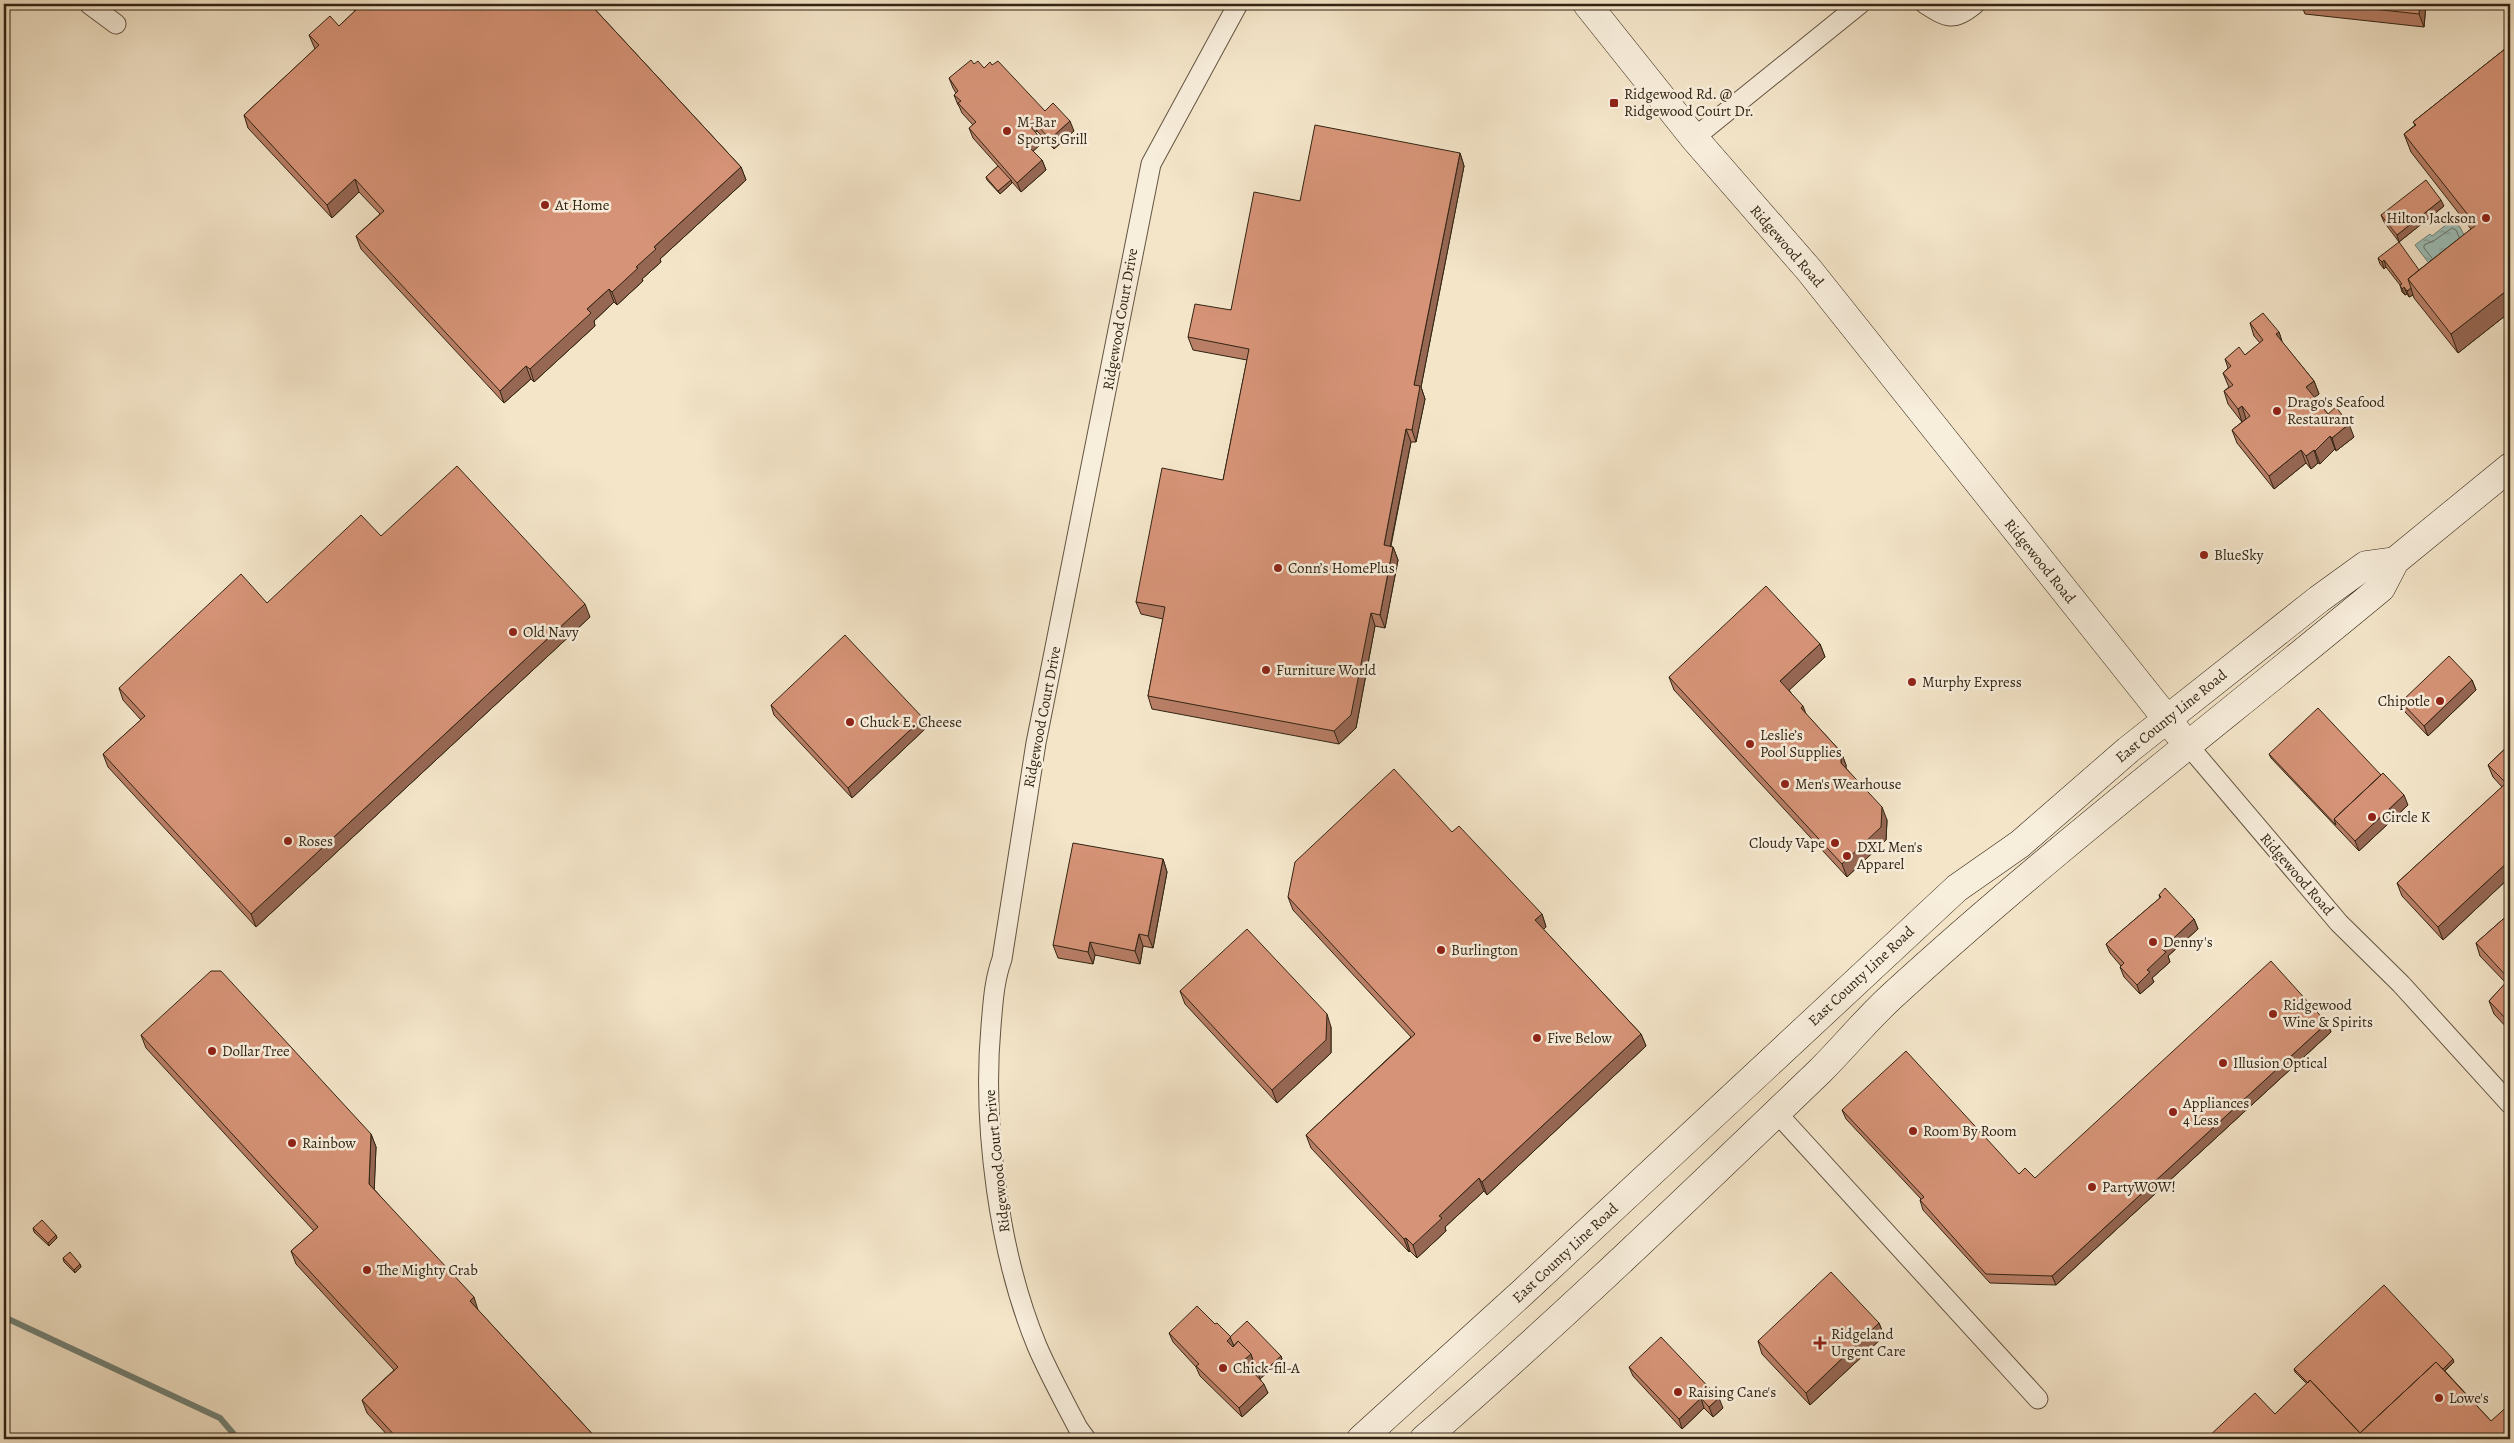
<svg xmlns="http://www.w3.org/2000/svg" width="2514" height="1443" viewBox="0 0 2514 1443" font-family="Alegreya,serif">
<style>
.water{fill:url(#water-ripples);stroke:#718177}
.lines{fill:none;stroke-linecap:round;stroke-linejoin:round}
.shore{stroke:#667266;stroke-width:1}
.stream{stroke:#718177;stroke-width:6}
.street-casing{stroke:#625440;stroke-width:21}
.secondary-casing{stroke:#312413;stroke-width:29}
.street{stroke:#f8eedc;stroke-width:19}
.secondary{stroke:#f8eedc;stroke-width:28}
.wall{fill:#b87e66;stroke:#312413}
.shaded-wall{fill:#966753;stroke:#312413}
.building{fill:#d69377;stroke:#312413}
.poi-dot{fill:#8f2418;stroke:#f8eedc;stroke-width:2}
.labels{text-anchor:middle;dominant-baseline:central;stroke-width:5;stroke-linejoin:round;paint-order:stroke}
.poi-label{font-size:15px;fill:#312413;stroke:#f8eedc;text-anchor:start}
.street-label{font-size:15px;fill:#312413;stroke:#f8eedc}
</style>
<defs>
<pattern id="water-ripples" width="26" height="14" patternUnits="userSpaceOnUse" patternTransform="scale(1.25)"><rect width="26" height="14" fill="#9cbfb9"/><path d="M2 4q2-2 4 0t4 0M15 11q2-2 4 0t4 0" fill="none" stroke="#809b95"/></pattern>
</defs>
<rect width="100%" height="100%" fill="#f4e5c9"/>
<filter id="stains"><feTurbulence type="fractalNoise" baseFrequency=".004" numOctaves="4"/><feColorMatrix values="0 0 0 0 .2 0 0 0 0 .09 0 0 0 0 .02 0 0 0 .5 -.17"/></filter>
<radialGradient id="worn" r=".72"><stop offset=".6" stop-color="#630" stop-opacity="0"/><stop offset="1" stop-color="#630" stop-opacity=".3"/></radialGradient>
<path class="water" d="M2451 221 2460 227 2464 235 2431 266 2415 245 2430 234 2432 236Z"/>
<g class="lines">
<path class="shore" d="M2432 258 2424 248V245L2435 240 2452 228 2456 230 2459 237"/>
<path class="stream" d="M4 1317 220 1418 238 1439"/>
<g class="street-casing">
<path id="street" d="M89 4 116 24
M1925 4C1947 18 1954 22 1975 4
M1694 138 1860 4
M2187 744 2339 923 2401 984 2510 1104
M1776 1112 2038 1399
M1086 1439 1078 1428C1064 1401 1049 1374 1037 1346 999 1254 982 1126 991 1026 993 1003 994 981 1002 959L1036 743 1151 164 1238 4"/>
</g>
<g class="secondary-casing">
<path id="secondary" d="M1587 4 1694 138 1809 270 2178 733
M1361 1439 1523 1292 1957 888 2020 844 2128 750 2319 599 2366 565 2395 561
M1424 1439C1560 1321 1690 1196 1820 1071 1844 1047 1866 1020 1891 997 2048 853 2217 724 2381 588L2395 561 2510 467"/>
</g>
<use href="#street" class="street"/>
<use href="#secondary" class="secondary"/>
</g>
<path class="wall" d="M350 4H590L741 167 746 180 660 259 661 262 642 279 643 281 617 305 614 302 594 321 595 326 534 382 531 379 504 403 361 249 356 236 380 214 359 192 332 218 248 128 244 115 315 49 309 35 339 26 355 11 351 7Z
M2301 4H2426L2424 27 2305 14Z
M2510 45V312L2458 353 2414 298 2413 295 2409 297 2407 294 2405 295 2402 292 2400 285 2386 267 2384 269 2380 264 2378 258 2419 270 2471 229 2411 152 2404 134 2415 125 2413 122Z
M974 64 984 68 992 65 1045 111 1074 131 1054 149 1037 131 1035 132 1037 134 1041 144 1033 151 1042 160 1046 170 1021 192 1012 182V183L1000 194 987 180 986 177 998 166 973 138 969 128 973 125 962 113 959 106 958 105 954 95 956 93 953 88 949 78Z
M1460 153 1464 166 1421 387 1425 399 1416 442H1411L1391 546 1393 547 1398 560 1385 628 1375 626 1356 728 1339 744 1152 709 1148 696 1163 619 1141 614 1136 602 1223 480 1247 360 1193 350 1188 337 1231 310 1300 201Z
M2444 206 2399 242 2384 222 2381 215Z
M2250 323 2279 332 2282 342 2314 381 2319 394 2314 397 2328 414 2354 437 2336 451 2335 449 2320 464 2318 463 2311 469 2306 463 2274 489 2237 443 2232 430 2242 422 2228 404 2224 391 2229 387 2228 385 2223 373 2228 368 2225 359 2245 355 2260 343 2254 336Z
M381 536 590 617 256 927 108 767 103 754 141 720 123 700 119 688 267 603Z
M1820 644 1825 657 1789 690 1806 714 1841 752 1846 765V768L1887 820 1886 840 1847 877 1674 690 1669 677Z
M2472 680 2476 690 2428 736 2405 712 2401 702Z
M771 705 923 718 926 728 852 798 774 715Z
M2510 744V877L2443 940 2402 896 2397 883 2502 787 2493 777 2488 765Z
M2269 754 2408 805 2359 851 2271 758Z
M1452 832 1542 914 1546 927 1543 929 1641 1034 1646 1046 1487 1195 1484 1191 1445 1227 1446 1231 1417 1258 1410 1251 1409 1252 1311 1148 1306 1135 1411 1037 1293 910 1288 897Z
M1163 859 1167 872 1153 948 1143 946 1140 964 1095 955 1093 964 1058 958 1053 945Z
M2159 895 2194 919 2198 929 2168 956 2170 962 2152 978 2154 982 2140 994 2124 977 2120 967 2121 966 2110 953 2106 944 2160 898Z
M2510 913V1031L2494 1014 2489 1001 2506 983 2480 956 2476 943Z
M1180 991 1331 1027V1053L1277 1103 1185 1004Z
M2327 1023 2331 1032 2056 1285 1990 1283 1923 1210 1920 1200 1921 1199 1846 1119 1842 1110 2019 1174 2035 1178Z
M141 1035 371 1134 376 1147 374 1189 478 1310 597 1439H391L367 1413 362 1400 394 1370 296 1264 291 1251 314 1231 146 1048Z
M33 1228 56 1235 57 1238 49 1246 34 1232Z
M63 1258 80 1264 81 1267 75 1273 64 1262Z
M1879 1323 1884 1336 1810 1405 1762 1354 1758 1341Z
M1215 1324 1230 1337 1281 1356 1282 1359 1260 1379 1268 1393 1242 1417 1200 1376 1196 1367 1173 1342 1169 1333Z
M2454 1362 2445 1371 2491 1421 2510 1439 2275 1414 2307 1384 2295 1372 2294 1369Z
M1629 1367 1723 1408 1713 1417 1704 1408 1682 1429 1633 1376Z"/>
<path class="shaded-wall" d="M2420 4H2426L2424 27 2419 14Z
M1033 121 1037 131 1032 135 1029 125Z
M1070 121 1074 131 1054 149 1050 139Z
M1037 134 1041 144 1030 154 1026 144Z
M1460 153 1464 166 1421 387 1425 399 1416 442 1412 430 1414 385Z
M1042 160 1046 170 1021 192 1017 183Z
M741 167 746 180 660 259 661 262 642 279 643 281 617 305 612 292 654 247Z
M355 179 359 192 332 218 327 205Z
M1011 180 1012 183 1000 194 998 191Z
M2441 200 2444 206 2399 242 2397 235Z
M2384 260 2386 267 2384 269 2382 262Z
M2404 287 2407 294 2405 295 2402 289Z
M2411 288 2413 295 2409 297 2407 291Z
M2510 288V312L2458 353 2451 334Z
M609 289 614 302 594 321 595 326 534 382 530 369 587 309Z
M2279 332 2283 344 2276 334Z
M526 366 531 379 504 403 500 391Z
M2314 381 2319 394 2311 400 2306 387Z
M2242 406 2246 419 2242 422 2238 409Z
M2349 424 2354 437 2336 451 2332 438Z
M1406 429 1411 442 1388 558 1384 545Z
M2330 436 2335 449 2320 464 2315 451Z
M2301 450 2306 463 2274 489 2269 476Z
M2314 450 2318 463 2311 469 2306 456Z
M1393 547 1398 560 1385 628 1380 615Z
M585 604 590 617 256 927 251 914Z
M1371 613 1375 626 1356 728 1339 744 1334 731Z
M1820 644 1825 657 1785 694 1780 681Z
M2472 680 2476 690 2428 736 2424 726Z
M1803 706 1808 719 1801 708Z
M923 718 926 728 852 798 848 788Z
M1841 752 1846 765V776L1841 763Z
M2404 795 2408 805 2359 851 2355 841Z
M1882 807 1887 820 1886 840 1847 877 1842 864Z
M1163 859 1167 872 1153 948 1148 936Z
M2510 860V877L2443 940 2438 927Z
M1542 914 1546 927 1540 933 1535 920Z
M2194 919 2198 929 2168 956 2170 962 2152 978 2154 982 2140 994 2137 985 2162 949Z
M1139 934 1143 946 1140 964 1135 951Z
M1090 942 1095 955 1093 964 1088 952Z
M1327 1014 1331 1027V1053L1277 1103 1272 1090Z
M2327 1023 2331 1032 2056 1285 2052 1276Z
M1641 1034 1646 1046 1487 1195 1482 1182Z
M371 1134 376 1147 374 1197 369 1184Z
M1479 1178 1484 1191 1445 1227 1446 1231 1417 1258 1413 1245 1439 1216Z
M56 1235 57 1238 49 1246 48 1243Z
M1406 1238 1410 1251 1409 1252 1404 1239Z
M80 1264 81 1267 75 1273 74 1270Z
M474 1297 478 1310 470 1301Z
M1879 1323 1884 1336 1810 1405 1806 1393Z
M1231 1337 1234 1347 1231 1350 1227 1341Z
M1251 1354 1254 1364 1247 1371 1243 1361Z
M1281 1356 1282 1359 1260 1379 1259 1376Z
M2453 1359 2454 1362 2372 1439H2367Z
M1264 1384 1268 1393 1242 1417 1239 1408Z
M1701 1398 1704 1408 1682 1429 1679 1419Z
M1719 1398 1723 1408 1713 1417 1709 1407Z"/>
<path class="building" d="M356 4H590L741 167 654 247 656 249 636 267 638 268 612 292 609 289 587 309 591 313 530 369 526 366 500 391 356 236 384 211 355 179 327 205 244 115 319 45 309 35 330 16 339 26 359 7Z
M2328 4H2420L2419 14Z
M2510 45V288L2451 334 2408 279 2476 225 2404 134 2416 125 2413 122Z
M971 60 974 64 978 61 984 68 990 62 992 65 998 61 1045 111 1053 103 1070 121 1050 139 1033 121 1029 125 1037 134 1026 144 1042 160 1017 183 969 128 976 122 958 103 961 101 954 95 958 91 949 78Z
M1315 125 1460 153 1414 385 1420 386 1412 430 1406 429 1384 545 1393 547 1380 615 1371 613 1351 715 1334 731 1148 696 1165 607 1136 602 1162 468 1223 480 1249 349 1188 337 1195 304 1231 310 1254 192 1300 201Z
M998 166 1011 180 998 191 986 177Z
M2426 180 2441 200 2397 235 2381 215Z
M2399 242 2419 270 2408 279 2411 288 2407 291 2404 287 2402 289 2400 285 2402 284 2384 260 2382 262 2378 258Z
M2263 313 2279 332 2276 334 2314 381 2306 387 2328 414 2336 407 2349 424 2332 438 2330 436 2315 451 2314 450 2306 456 2301 450 2269 476 2232 430 2250 416 2242 406 2238 409 2224 391 2233 385 2223 373 2231 366 2225 359 2239 347 2245 355 2263 340 2250 323Z
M457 466 585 604 251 914 103 754 145 716 119 688 241 574 267 603 361 515 381 536Z
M1766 586 1820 644 1780 681 1803 706 1801 708 1841 752V763L1882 807 1881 827 1842 864 1669 677Z
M845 635 923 718 848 788 771 705Z
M2449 656 2472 680 2424 726 2401 702Z
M2318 708 2381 775 2334 819 2336 825 2269 754Z
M2510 744V860L2438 927 2397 883 2506 783 2488 765Z
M1394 769 1452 832 1459 826 1542 914 1535 920 1641 1034 1482 1182 1479 1178 1439 1216 1442 1218 1413 1245 1406 1238 1404 1239 1306 1135 1415 1034 1288 897 1295 862Z
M2383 773 2404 795 2355 841 2334 819Z
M1073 843 1163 859 1148 936 1139 934 1135 951 1090 942 1088 952 1053 945Z
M2165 888 2194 919 2162 949 2166 952 2147 970 2150 972 2137 985 2120 967 2124 963 2106 944 2161 897 2159 895Z
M2510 913V1021L2509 1022 2489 1001 2509 979 2476 943Z
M1247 929 1327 1014 1326 1040 1272 1090 1180 991Z
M2271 961 2327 1023 2052 1276 1986 1274 1920 1200 1924 1197 1842 1110 1906 1051 2019 1174 2025 1168 2035 1178Z
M211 971H221L371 1134 369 1184 474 1297 470 1301 597 1439H398L362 1400 398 1367 291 1251 318 1227 141 1035Z
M42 1220 56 1235 48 1243 33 1228Z
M70 1252 80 1264 74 1270 63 1258Z
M1831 1272 1879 1323 1806 1393 1758 1341Z
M2384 1285 2453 1359 2443 1369 2436 1362 2360 1433 2310 1380 2308 1383 2294 1369Z
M1197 1306 1215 1324 1217 1323 1231 1337 1227 1341 1233 1347 1238 1341 1251 1354 1243 1361 1264 1384 1239 1408 1196 1366 1199 1364 1169 1333Z
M1247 1321 1281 1356 1259 1376 1251 1368 1253 1360 1251 1354 1238 1341 1234 1346 1230 1337Z
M1661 1337 1719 1398 1709 1407 1701 1398 1679 1419 1629 1367Z
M2436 1362 2491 1421 2510 1404V1439H2206L2255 1393 2275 1414 2310 1380 2360 1433Z"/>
<g class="poi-dot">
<rect x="1609" y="98" width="10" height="10" rx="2.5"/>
<circle cx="1007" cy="131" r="5"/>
<circle cx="545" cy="205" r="5"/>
<circle cx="2486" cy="218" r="5"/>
<circle cx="2277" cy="411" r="5"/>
<circle cx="2204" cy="555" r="5"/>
<circle cx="1278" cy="568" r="5"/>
<circle cx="513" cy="632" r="5"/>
<circle cx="1266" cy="670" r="5"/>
<circle cx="1912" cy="682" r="5"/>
<circle cx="2440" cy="701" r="5"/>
<circle cx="850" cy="722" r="5"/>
<circle cx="1750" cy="744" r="5"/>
<circle cx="1785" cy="784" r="5"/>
<circle cx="2372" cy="817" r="5"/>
<circle cx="288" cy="841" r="5"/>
<circle cx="1835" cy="843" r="5"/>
<circle cx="1847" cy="856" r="5"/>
<circle cx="2153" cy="942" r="5"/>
<circle cx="1441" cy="950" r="5"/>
<circle cx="2273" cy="1014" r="5"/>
<circle cx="1537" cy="1038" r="5"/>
<circle cx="212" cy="1051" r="5"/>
<circle cx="2223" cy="1063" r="5"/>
<circle cx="2173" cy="1112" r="5"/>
<circle cx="1913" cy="1131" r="5"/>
<circle cx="292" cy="1143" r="5"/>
<circle cx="2092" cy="1187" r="5"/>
<circle cx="367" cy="1270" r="5"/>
<path d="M1817.5 1335.5h5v5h5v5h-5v5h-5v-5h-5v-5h5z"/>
<circle cx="1223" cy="1368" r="5"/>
<circle cx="1678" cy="1392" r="5"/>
<circle cx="2439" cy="1398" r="5"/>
</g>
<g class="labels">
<g class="poi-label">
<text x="1624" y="94">Ridgewood Rd. @<tspan x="1624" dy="17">Ridgewood Court Dr.</tspan></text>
<text x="1017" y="122">M-Bar<tspan x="1017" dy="17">Sports Grill</tspan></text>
<text x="555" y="205">At Home</text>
<text x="2476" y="218" text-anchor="end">Hilton Jackson</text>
<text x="2287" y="402">Drago's Seafood<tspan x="2287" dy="17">Restaurant</tspan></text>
<text x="2214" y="555">BlueSky</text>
<text x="1288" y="568">Conn’s HomePlus</text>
<text x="523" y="632">Old Navy</text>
<text x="1276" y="670">Furniture World</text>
<text x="1922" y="682">Murphy Express</text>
<text x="2430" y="701" text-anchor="end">Chipotle</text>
<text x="860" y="722">Chuck E. Cheese</text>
<text x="1760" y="735">Leslie’s<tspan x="1760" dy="17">Pool Supplies</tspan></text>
<text x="1795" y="784">Men's Wearhouse</text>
<text x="2382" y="817">Circle K</text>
<text x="298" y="841">Roses</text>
<text x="1825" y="843" text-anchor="end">Cloudy Vape</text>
<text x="1857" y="847">DXL Men's<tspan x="1857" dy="17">Apparel</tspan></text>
<text x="2163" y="942">Denny's</text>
<text x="1451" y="950">Burlington</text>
<text x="2283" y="1005">Ridgewood<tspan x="2283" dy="17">Wine &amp; Spirits</tspan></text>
<text x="1547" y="1038">Five Below</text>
<text x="222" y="1051">Dollar Tree</text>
<text x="2233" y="1063">Illusion Optical</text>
<text x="2183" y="1103">Appliances<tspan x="2183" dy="17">4 Less</tspan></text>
<text x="1923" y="1131">Room By Room</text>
<text x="302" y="1143">Rainbow</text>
<text x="2102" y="1187">PartyWOW!</text>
<text x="377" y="1270">The Mighty Crab</text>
<text x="1831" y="1334">Ridgeland<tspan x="1831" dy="17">Urgent Care</tspan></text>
<text x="1233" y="1368">Chick-fil-A</text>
<text x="1688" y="1392">Raising Cane's</text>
<text x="2449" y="1398">Lowe's</text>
</g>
<g class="street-label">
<text transform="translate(1787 246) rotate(49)">Ridgewood Road</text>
<text transform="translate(1120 319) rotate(-80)">Ridgewood Court Drive</text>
<text transform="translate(2040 561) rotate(51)">Ridgewood Road</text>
<text transform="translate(2171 716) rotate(-39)">East County Line Road</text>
<text transform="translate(1042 717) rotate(-79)">Ridgewood Court Drive</text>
<text transform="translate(2297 874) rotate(49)">Ridgewood Road</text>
<text transform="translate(1861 976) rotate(-43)">East County Line Road</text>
<text transform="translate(997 1161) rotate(-96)">Ridgewood Court Drive</text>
<text transform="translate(1565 1253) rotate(-43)">East County Line Road</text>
</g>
</g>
<rect width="2514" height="1443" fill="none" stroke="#f4e5c9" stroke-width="20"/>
<rect x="5" y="5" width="2504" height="1433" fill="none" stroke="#312413" stroke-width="2.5"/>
<rect x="10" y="10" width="2494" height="1423" fill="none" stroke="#312413"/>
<rect width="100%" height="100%" filter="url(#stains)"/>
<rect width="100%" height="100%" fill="url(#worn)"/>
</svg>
